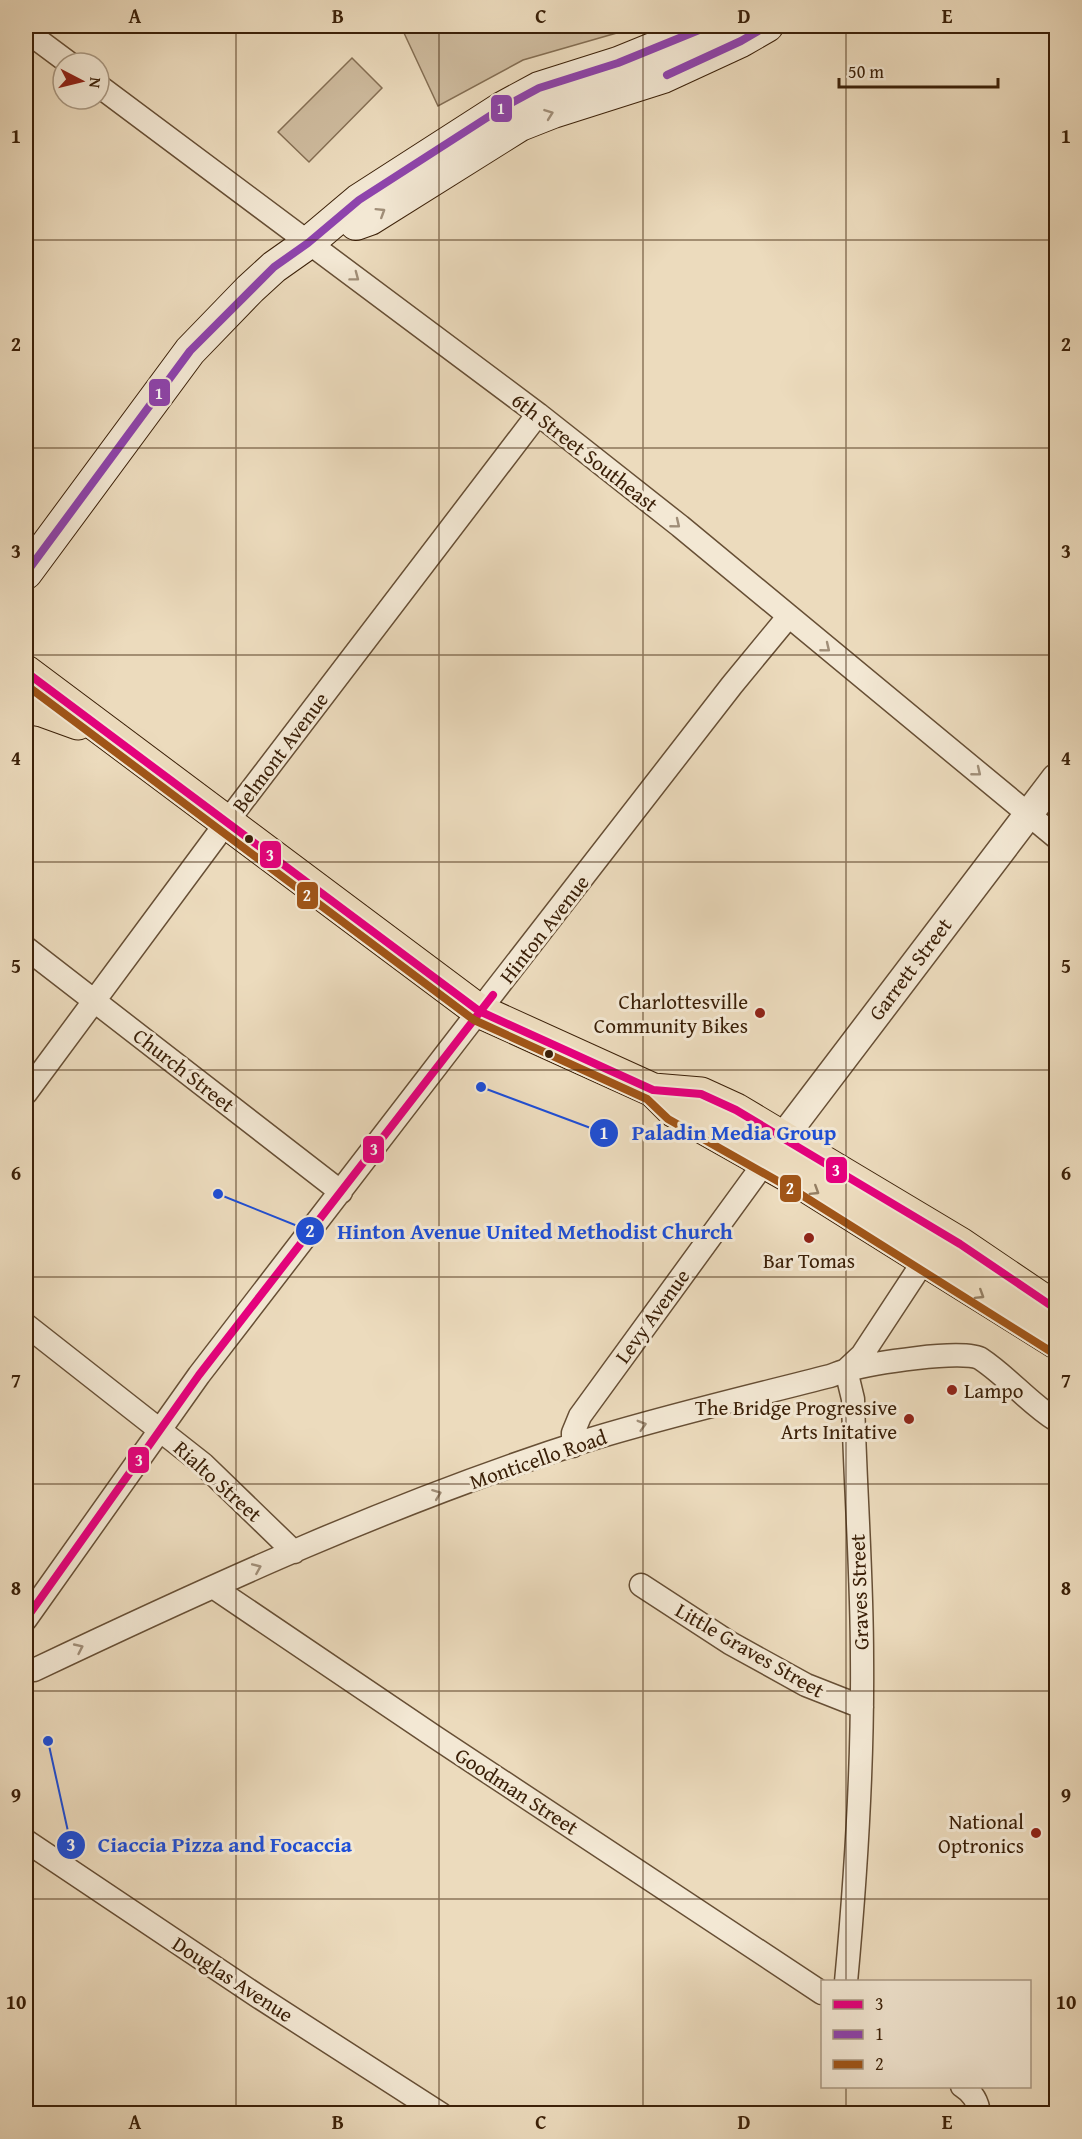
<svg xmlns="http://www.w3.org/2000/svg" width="1082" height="2139" viewBox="0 0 1082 2139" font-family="'Gentium Book Plus',serif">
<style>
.green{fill:#cebb9e;stroke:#846e53;stroke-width:1.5}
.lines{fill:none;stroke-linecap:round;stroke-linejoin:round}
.minor-casing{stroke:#674f35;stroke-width:25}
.tertiary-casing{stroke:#674f35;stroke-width:31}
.secondary-casing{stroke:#3b2008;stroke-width:34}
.primary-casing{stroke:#3b2008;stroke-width:35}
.minor{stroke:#f3e8d4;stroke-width:22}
.tertiary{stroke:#f3e8d4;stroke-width:28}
.secondary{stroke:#f3e8d4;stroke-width:32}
.primary{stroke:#ecdbbd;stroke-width:33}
.bus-1-casing{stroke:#f3e8d4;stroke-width:12}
.bus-2-casing{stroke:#f3e8d4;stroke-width:12}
.bus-3-casing{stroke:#f3e8d4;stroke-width:12}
.bus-1{stroke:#e5007d;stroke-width:8}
.bus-2{stroke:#8e44ad;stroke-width:8}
.bus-3{stroke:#a05518;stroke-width:8}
.oneway{stroke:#a08e78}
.oneway2{stroke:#947e62}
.grid{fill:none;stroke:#3b2008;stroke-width:1.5;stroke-opacity:0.55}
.bus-dot{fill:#3b2008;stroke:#f3e8d4;stroke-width:2}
.poi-dot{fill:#8f2418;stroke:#f3e8d4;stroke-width:2}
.labels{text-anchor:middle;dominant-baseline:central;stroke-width:6;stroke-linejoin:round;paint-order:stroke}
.street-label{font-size:21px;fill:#3b2008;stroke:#f3e8d4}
.poi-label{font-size:21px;fill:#3b2008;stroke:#f3e8d4;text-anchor:end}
.leader{fill:none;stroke:#1d4ed8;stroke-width:2}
.callout-dot{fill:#1d4ed8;stroke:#f3e8d4;stroke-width:2}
.mark-label{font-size:18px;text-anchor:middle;font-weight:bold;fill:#fff}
.callout-label{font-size:22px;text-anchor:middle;font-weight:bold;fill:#1d4ed8;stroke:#f3e8d4;stroke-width:6;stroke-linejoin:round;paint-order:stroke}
.line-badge{stroke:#f3e8d4;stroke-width:2}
.badge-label{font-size:16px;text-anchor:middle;font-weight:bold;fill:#fff}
.neatline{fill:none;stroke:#3b2008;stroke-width:2}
.grid-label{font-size:20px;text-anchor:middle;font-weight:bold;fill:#3b2008}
</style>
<rect width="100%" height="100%" fill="#ecdbbd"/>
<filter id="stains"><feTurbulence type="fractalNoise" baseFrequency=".00333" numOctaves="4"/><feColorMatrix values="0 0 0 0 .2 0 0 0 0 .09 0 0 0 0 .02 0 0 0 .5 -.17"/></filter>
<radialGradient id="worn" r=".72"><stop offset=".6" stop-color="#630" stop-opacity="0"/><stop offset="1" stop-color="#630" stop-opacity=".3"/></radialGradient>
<path class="green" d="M389 26H641L523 60 438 106 404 33Z
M352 58 382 88 309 162 278 132Z"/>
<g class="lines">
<g class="minor-casing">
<path id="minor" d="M26 31 69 63
M99 86 538 414 680 526 1056 837
M26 948 341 1192
M26 1093 226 823 538 414
M26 1325 203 1464 294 1552
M846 1370 853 1399C855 1485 862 1572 862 1658 863 1765 856 1875 846 1982
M846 1370 862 1355 931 1250
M573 1446V1433L580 1416 765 1162
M641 1585 730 1643 806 1685 862 1707
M213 1587 435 1737 822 1993
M26 1619 199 1375 479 1011 732 685 788 617
M26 1668 34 1670C213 1585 396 1501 585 1441 666 1416 748 1397 830 1376 836 1374 842 1371 848 1370 869 1364 965 1348 981 1359 1008 1377 1029 1403 1056 1420
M26 1841 259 1997 441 2114
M962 2086C973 2093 978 2101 979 2114"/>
</g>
<g class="tertiary-casing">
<path id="tertiary" d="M769 1156 1056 778"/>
</g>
<g class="secondary-casing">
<path id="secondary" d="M356 224 370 219 520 125 553 112 663 77 741 41 767 26
M26 573 190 351 250 289 274 267 308 243 359 200 502 108 539 88 618 63 709 26"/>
</g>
<g class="primary-casing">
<path id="primary" d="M26 672 479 1011 653 1090 701 1094 736 1110 960 1244 1056 1309
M26 707 42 710 78 723
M653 1090 673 1110 802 1183 1056 1342"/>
</g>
<use href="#minor" class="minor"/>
<use href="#tertiary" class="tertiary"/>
<use href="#secondary" class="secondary"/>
<use href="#primary" class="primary"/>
<g class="bus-1-casing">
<path id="bus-1" d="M26 672 479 1011 653 1090 701 1094 736 1110 960 1244 1056 1309
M26 1619 199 1375 493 995"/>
</g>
<g class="bus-2-casing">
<path id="bus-2" d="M667 75 741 41 767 26
M26 573 190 351 274 267 308 243 359 200 502 108 539 88 618 63 709 26"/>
</g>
<g class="bus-3-casing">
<path id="bus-3" d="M26 685 474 1020 647 1099 668 1119 797 1192 1050 1351"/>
</g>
<use href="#bus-1" class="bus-1"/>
<use href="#bus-2" class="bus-2"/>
<use href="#bus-3" class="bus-3"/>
</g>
<defs><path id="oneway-chevron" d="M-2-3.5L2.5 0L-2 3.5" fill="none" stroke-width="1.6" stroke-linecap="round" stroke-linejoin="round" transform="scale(1.5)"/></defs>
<g class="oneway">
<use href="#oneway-chevron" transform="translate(549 114) rotate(-20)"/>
<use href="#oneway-chevron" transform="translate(381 212) rotate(-32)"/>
<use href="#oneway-chevron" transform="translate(355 277) rotate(37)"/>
<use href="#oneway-chevron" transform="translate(676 524) rotate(39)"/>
<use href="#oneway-chevron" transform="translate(826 648) rotate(39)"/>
<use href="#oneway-chevron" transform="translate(977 772) rotate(39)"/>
<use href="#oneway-chevron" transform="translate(642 1425) rotate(-16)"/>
<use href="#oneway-chevron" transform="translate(437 1494) rotate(-21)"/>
<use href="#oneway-chevron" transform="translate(257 1568) rotate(-23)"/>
<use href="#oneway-chevron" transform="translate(79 1648) rotate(-25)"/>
</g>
<g class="oneway2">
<use href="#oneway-chevron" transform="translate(815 1191) rotate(32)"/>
<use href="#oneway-chevron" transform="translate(980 1295) rotate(32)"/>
</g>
<path class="grid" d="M236 26V2114M439 26V2114M643 26V2114M846 26V1982M26 240H1056M26 448H1056M26 655H1056M26 862H1056M26 1070H1056M26 1277H1056M26 1484H1056M26 1691H1056M26 1899H1056M846 2086V2114"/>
<g class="bus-dot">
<circle cx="249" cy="839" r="5"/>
<circle cx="549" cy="1054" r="5"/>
</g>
<g class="poi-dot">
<circle cx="760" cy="1013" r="6"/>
<circle cx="809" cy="1238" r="6"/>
<circle cx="952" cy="1390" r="6"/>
<circle cx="909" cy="1419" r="6"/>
<circle cx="1036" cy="1833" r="6"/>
</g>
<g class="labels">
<g class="street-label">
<text transform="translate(585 452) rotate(38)">6th Street Southeast</text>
<text transform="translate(280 752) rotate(-53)">Belmont Avenue</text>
<text transform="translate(544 929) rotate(-52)">Hinton Avenue</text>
<text transform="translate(910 969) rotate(-53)">Garrett Street</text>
<text transform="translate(184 1070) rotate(38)">Church Street</text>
<text transform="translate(652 1316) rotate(-54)">Levy Avenue</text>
<text transform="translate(538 1459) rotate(-19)">Monticello Road</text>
<text transform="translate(218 1481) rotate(42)">Rialto Street</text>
<text transform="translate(859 1592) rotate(-92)">Graves Street</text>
<text transform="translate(750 1650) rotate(30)">Little Graves Street</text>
<text transform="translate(517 1791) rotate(33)">Goodman Street</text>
<text transform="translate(233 1979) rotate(33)">Douglas Avenue</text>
</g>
<g class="poi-label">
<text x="748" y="1001">Charlottesville<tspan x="748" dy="24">Community Bikes</tspan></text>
<text x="809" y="1260" text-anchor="middle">Bar Tomas</text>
<text x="964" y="1390" text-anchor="start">Lampo</text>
<text x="897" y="1407">The Bridge Progressive<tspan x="897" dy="24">Arts Initative</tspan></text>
<text x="1024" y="1821">National<tspan x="1024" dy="24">Optronics</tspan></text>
</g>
</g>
<path class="leader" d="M481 1087L604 1133M218 1194L310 1231M48 1741L71 1845"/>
<g class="callout-dot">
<circle cx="481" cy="1087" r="6"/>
<circle cx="218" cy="1194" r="6"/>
<circle cx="48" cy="1741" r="6"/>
<circle cx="604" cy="1133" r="15"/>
<circle cx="310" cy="1231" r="15"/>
<circle cx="71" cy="1845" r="15"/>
</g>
<g class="mark-label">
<text x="604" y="1139">1</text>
<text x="310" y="1237">2</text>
<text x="71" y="1851">3</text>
</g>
<g class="callout-label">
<text x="734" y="1140">Paladin Media Group</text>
<text x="535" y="1239">Hinton Avenue United Methodist Church</text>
<text x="225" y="1852">Ciaccia Pizza and Focaccia</text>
</g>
<g class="line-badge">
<rect x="490" y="94" width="23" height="29" rx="6" fill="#8e44ad"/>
<rect x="148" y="378" width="23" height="29" rx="6" fill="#8e44ad"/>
<rect x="259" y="840" width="23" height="29" rx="6" fill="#e5007d"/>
<rect x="296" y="881" width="23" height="29" rx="6" fill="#a05518"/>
<rect x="362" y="1135" width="23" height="29" rx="6" fill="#e5007d"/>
<rect x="825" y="1156" width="23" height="28" rx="6" fill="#e5007d"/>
<rect x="779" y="1174" width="23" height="29" rx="6" fill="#a05518"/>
<rect x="127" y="1446" width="23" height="28" rx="6" fill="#e5007d"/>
</g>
<g class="badge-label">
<text x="501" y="114">1</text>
<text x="159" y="399">1</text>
<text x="270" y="861">3</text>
<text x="307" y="901">2</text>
<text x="374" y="1155">3</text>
<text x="836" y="1176">3</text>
<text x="790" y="1194">2</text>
<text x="139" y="1466">3</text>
</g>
<rect width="1082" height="2139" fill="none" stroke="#ecdbbd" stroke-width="66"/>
<rect x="821" y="1980" width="210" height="108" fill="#f3e8d4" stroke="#a99882" stroke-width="1.5"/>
<rect x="833" y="2000" width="30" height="9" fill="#e5007d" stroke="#a99882" stroke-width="1.5"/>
<text x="875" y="2010" font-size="18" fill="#3b2008">3</text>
<rect x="833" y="2030" width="30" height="9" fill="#8e44ad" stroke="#a99882" stroke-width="1.5"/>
<text x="875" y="2040" font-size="18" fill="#3b2008">1</text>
<rect x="833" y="2060" width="30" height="9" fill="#a05518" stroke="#a99882" stroke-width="1.5"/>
<text x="875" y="2070" font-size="18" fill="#3b2008">2</text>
<g transform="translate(81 81) rotate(97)"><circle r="28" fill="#f3e8d4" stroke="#a99882" stroke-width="1.5"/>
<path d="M0-4.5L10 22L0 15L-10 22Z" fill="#8f2418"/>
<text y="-9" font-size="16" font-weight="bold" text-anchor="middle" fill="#3b2008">N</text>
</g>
<path d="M839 78v9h159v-9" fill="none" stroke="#3b2008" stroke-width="3"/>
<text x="848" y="78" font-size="18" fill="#3b2008" stroke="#f3e8d4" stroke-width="4.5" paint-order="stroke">50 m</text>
<rect x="33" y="33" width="1016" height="2073" class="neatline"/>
<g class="grid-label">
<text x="135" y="23">A</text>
<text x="338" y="23">B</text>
<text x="541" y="23">C</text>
<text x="744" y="23">D</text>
<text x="947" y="23">E</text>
<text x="16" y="143">1</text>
<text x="1066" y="143">1</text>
<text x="16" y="351">2</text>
<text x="1066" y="351">2</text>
<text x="16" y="558">3</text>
<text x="1066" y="558">3</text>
<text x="16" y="765">4</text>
<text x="1066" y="765">4</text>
<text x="16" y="973">5</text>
<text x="1066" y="973">5</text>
<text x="16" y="1180">6</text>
<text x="1066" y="1180">6</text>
<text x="16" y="1387">7</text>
<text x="1066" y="1387">7</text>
<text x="16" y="1595">8</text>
<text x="1066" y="1595">8</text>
<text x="16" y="1802">9</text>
<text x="1066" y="1802">9</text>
<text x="16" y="2009">10</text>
<text x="1066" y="2009">10</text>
<text x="135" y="2129">A</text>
<text x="338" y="2129">B</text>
<text x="541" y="2129">C</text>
<text x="744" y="2129">D</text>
<text x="947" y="2129">E</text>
</g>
<rect width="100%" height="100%" filter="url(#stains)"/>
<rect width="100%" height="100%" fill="url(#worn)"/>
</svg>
